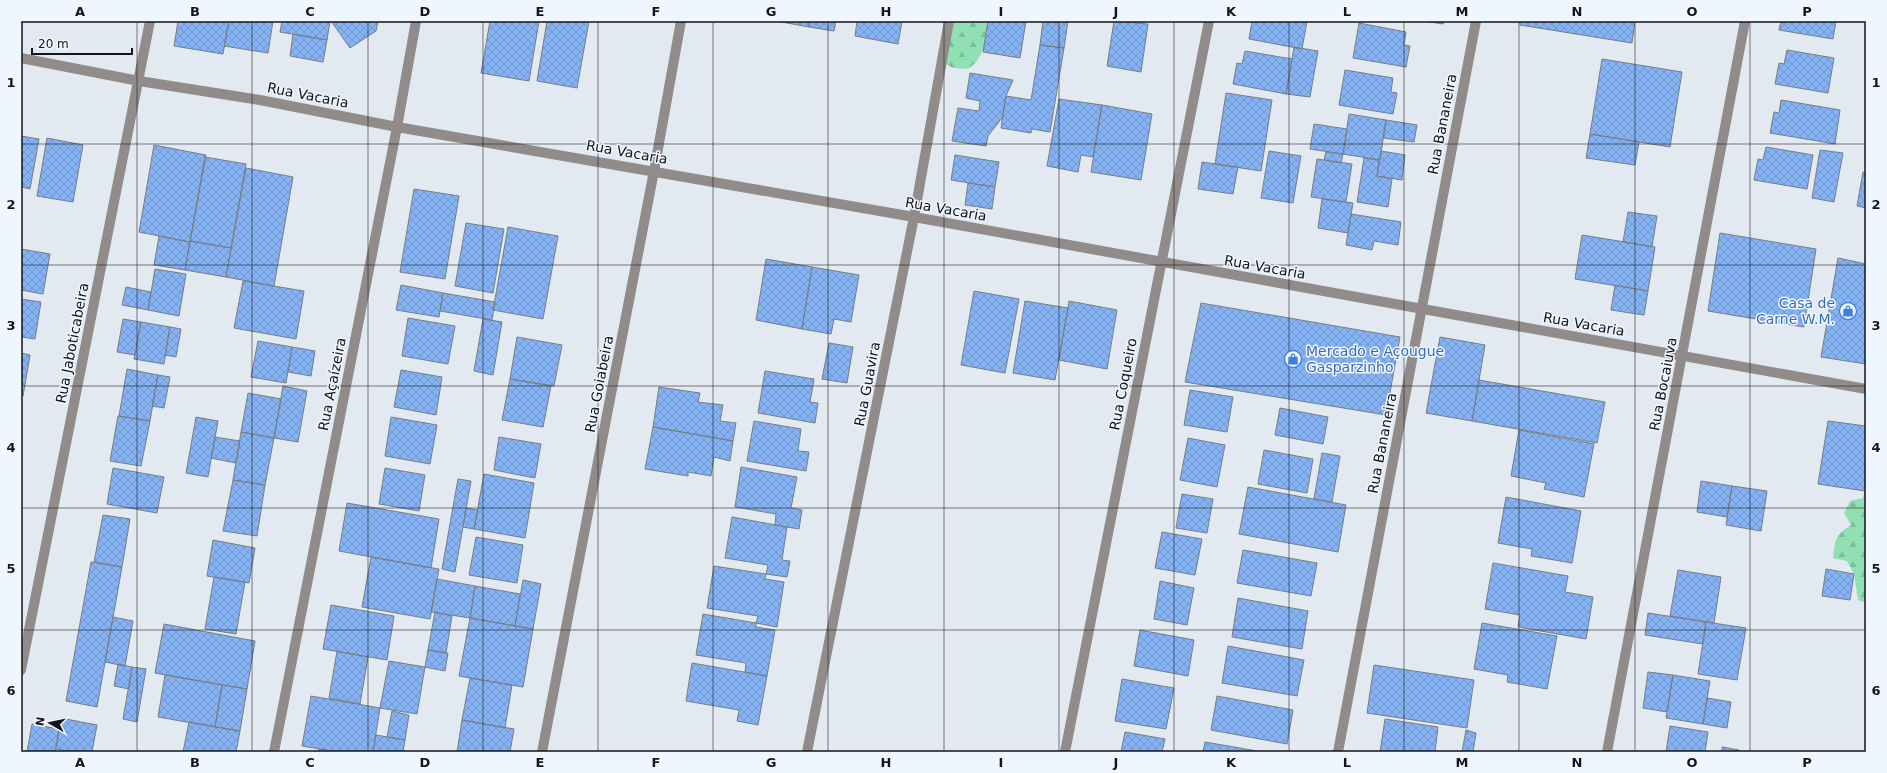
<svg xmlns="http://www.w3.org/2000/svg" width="1887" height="773" viewBox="0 0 1887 773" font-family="'DejaVu Sans',sans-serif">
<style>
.forest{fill:url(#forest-firs)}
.building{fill:url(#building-cross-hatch);stroke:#777d85}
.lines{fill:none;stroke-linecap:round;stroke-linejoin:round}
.street{stroke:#918c8b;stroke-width:10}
.grid{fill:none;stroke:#131518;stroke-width:1;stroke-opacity:0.55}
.labels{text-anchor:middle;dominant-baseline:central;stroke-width:3;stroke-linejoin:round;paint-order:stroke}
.street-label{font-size:14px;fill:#131518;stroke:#f0f6ff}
.shop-label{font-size:14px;fill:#366cbe;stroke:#f0f6ff;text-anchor:end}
.neatline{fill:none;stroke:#131518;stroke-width:1.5}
.grid-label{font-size:13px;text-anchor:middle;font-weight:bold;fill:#131518}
</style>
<defs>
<pattern id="forest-firs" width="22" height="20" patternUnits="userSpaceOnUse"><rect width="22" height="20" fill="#90e0b3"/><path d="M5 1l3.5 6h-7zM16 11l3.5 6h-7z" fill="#7bbf99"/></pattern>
<pattern id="building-cross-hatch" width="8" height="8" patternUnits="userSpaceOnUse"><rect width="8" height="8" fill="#84b2f2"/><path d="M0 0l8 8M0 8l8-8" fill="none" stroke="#7198cf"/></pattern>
</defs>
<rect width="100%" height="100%" fill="#e2e9f1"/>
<path class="forest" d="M945 21H988C986 39 985 58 968 69L953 68 946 64Z
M1865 491H1866V603L1858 600 1854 574 1847 561 1833 558C1836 539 1834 536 1851 525L1844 513 1850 501 1863 498Z"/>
<path class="building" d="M178 21H229L223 54 174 46Z
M229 21H273L268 53 224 46Z
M282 21H330L327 40 280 32Z
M331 21H378L376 31 350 48Z
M490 21H539L529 81 481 73Z
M547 21H589L577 88 537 81Z
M776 21H810L809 27Z
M810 21H836L834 31 809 27Z
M857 21H902L898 44 855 36Z
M988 21H1026L1020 58 983 52Z
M1043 21H1068L1064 48 1040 45Z
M1114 21 1148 24 1141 72 1107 66Z
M1252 21H1307L1302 49 1249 39Z
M1424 21H1444L1443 24Z
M1520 21H1635L1632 43 1520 25Z
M1781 21H1836L1833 39 1779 30Z
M1359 23 1406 32 1404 45 1410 46 1406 67 1353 58Z
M293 34 327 40 323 62 290 56Z
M1040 45 1064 48 1050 132 1032 129 1031 133 1001 128 1006 96 1031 100Z
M1294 47 1318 51 1310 97 1286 94Z
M1787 50 1834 58 1828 93 1775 84 1779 63 1784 64Z
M1245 51 1292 59 1286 94 1233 84 1237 63 1242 64Z
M1602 59 1682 72 1670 147 1590 134Z
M1345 70 1393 78 1391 92 1397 93 1393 114 1339 105Z
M970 73 1013 80 1006 96 1002 118 988 136 986 146 952 141 958 108 979 111 980 101 966 98Z
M1226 93 1272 100 1261 171 1215 164Z
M1059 99 1102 105 1093 157 1081 155 1078 172 1047 166Z
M1781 100 1840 110 1835 144 1770 133 1774 112 1779 113Z
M1102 105 1152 114 1141 180 1091 172Z
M1349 114 1386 120 1380 160 1343 154Z
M1386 120 1417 125 1414 142 1383 138Z
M1314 124 1347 129 1343 154 1310 149Z
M1590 134 1639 142 1635 165 1586 158Z
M21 136 39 139 30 189 21 187Z
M47 138 83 145 73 202 37 196Z
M154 145 206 155 190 242 139 232Z
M1766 147 1813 155 1807 189 1754 180 1758 159 1763 160Z
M1820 150 1843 153 1834 202 1812 198Z
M1269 151 1301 156 1293 203 1261 198Z
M1381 151 1405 155 1402 180 1377 176Z
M1326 152 1343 154 1341 163 1324 160Z
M955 155 999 162 995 187 951 180Z
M205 157 246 164 231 248 190 241Z
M1364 158 1379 160 1377 176 1392 179 1388 207 1357 202Z
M1317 159 1352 164 1346 202 1311 197Z
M1202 162 1238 167 1233 194 1198 189Z
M246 168 293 177 274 286 226 277Z
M1863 172H1866V208L1857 206Z
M968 183 995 187 992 209 965 205Z
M414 189 459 196 445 279 400 272Z
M1322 199 1353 203 1348 233 1318 228Z
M1628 212 1657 216 1652 247 1623 242Z
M1351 214 1401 222 1398 245 1374 241 1372 250 1346 245Z
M466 223 504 229 493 293 455 286Z
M508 227 558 236 543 319 493 310Z
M1720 233 1816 249 1804 327 1708 311Z
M1582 235 1655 247 1648 291 1575 279Z
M159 236 190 242 185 270 154 265Z
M190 241 231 248 226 277 185 270Z
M21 249 50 254 43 294 21 290Z
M1838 258 1866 264V364L1821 357Z
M766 259 812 267 802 329 756 320Z
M812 267 859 275 851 322 834 319 831 334 802 329Z
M155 269 186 274 179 316 148 310Z
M243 281 304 291 296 339 234 328Z
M401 285 443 293 439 317 396 310Z
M1615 285 1648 291 1644 315 1611 310Z
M126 287 151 292 148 310 122 305Z
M974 291 1019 299 1005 373 961 365Z
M443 293 495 302 492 320 440 311Z
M21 299 41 302 35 339 21 337Z
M1025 301 1068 308 1055 380 1013 373Z
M1069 301 1117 310 1107 369 1059 360Z
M1201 303 1400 337 1386 415 1185 382Z
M408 318 455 326 448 364 402 356Z
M123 319 141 322 135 355 117 352Z
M483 319 502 322 493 375 474 371Z
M141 322 170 327 164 364 134 359Z
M170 327 181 329 176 357 165 355Z
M517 337 562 345 554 386 510 379Z
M1440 337 1485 345 1472 421 1426 413Z
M258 341 292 347 286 383 251 377Z
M829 343 853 347 847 383 822 379Z
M292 347 315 351 311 376 288 372Z
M21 353 30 355 23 396H21Z
M127 369 158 375 150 421 119 416Z
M401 370 442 377 436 415 394 407Z
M765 371 814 379 810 402 818 403 815 423 758 413Z
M158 375 170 377 164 408 152 406Z
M510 379 551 386 543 427 502 420Z
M1479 380 1605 402 1597 443 1472 421Z
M283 386 307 391 298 442 274 438Z
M659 387 700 393 698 402 723 405 720 421 736 423 733 441 653 427Z
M1190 390 1233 397 1227 432 1184 425Z
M248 393 281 399 274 438 241 432Z
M1280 408 1328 417 1323 444 1275 435Z
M118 416 150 421 141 466 110 461Z
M196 417 218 421 208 477 186 473Z
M391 417 437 425 430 464 385 456Z
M754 421 801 429 798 451 809 452 806 471 747 461Z
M1828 421 1866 426 1865 491 1818 484Z
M653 427 733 441 730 461 714 457 711 476 688 472V476L645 469Z
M1519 430 1594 444 1584 497 1544 489 1546 483 1511 476Z
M241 432 274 438 265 485 233 480Z
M215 437 240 441 236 463 211 458Z
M499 437 541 444 535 478 494 470Z
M1188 438 1225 445 1217 487 1180 480Z
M1264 450 1313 459 1307 493 1258 484Z
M1322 453 1340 456 1332 502 1314 499Z
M741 467 797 477 791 508 802 510 799 529 775 525 776 514 735 507Z
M113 468 164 477 157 513 107 504Z
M385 468 425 475 419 511 379 504Z
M484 474 534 483 525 538 474 529Z
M458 479 471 481 455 572 442 569Z
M233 480 265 485 257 536 223 531Z
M1701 481 1732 486 1727 517 1697 512Z
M1732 486 1767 491 1761 531 1726 525Z
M1248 487 1346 505 1338 552 1239 534Z
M1182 494 1213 499 1207 533 1176 528Z
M1506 497 1581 511 1572 563 1531 556 1532 549 1498 543Z
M347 503 439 519 431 568 339 551Z
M466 508 478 510 474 529 463 527Z
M103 515 130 519 122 567 94 562Z
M732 517 787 527 782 560 790 561 787 577 766 574 768 565 725 558Z
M1162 532 1202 539 1195 575 1155 568Z
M476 537 523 545 517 583 469 575Z
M213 540 255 548 249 583 207 576Z
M1243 550 1317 563 1311 596 1237 583Z
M371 557 439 569 430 619 362 607Z
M91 562 122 567 97 707 66 701Z
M1493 563 1568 576 1565 592 1593 597 1586 639 1518 627 1520 615 1485 609Z
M714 566 766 574 765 579 784 582 777 627 756 623 758 616 707 608Z
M1826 569 1854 574 1850 600 1822 596Z
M1678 570 1721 577 1714 623 1670 616Z
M214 577 245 582 236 634 205 629Z
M437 579 475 586 470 618 431 612Z
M523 580 541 584 533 629 515 626Z
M1160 581 1194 588 1187 625 1154 619Z
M475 586 520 594 515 626 470 618Z
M1238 598 1308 611 1302 649 1232 637Z
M331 605 394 616 387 660 323 649Z
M435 612 452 616 446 653 428 650Z
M1648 613 1706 622 1703 644 1645 635Z
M703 614 756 623V627L775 630 767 676 745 672 746 663 696 655Z
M113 617 133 621 125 666 105 662Z
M470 618 533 629 523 687 459 676Z
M1706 622 1746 628 1737 680 1698 674Z
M1482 623 1557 636 1547 689 1507 682 1508 675 1474 669Z
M164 624 255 641 247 689 155 673Z
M1140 630 1194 640 1188 676 1134 666Z
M1228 646 1304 660 1297 696 1222 683Z
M428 650 448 653 445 671 425 667Z
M337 651 368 657 360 704 329 698Z
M389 661 425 667 417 714 380 708Z
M692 663 767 676 758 725 737 721 739 710 686 701Z
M118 664 132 667 129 689 114 686Z
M1374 665 1474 680 1467 728 1367 713Z
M132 667 146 669 137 722 123 719Z
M1648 672 1673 675 1667 712 1643 708Z
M165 675 222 685 215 727 158 717Z
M1673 675 1710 681 1703 724 1666 718Z
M470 678 512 685 505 728 462 720Z
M1122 679 1174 688 1166 729 1115 721Z
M222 685 247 689 240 731 215 727Z
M311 696 380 708 373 752H338L302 746Z
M1217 696 1293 710 1287 744 1211 730Z
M1707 698 1731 702 1727 728 1703 724Z
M392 711 409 715 405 740 387 737Z
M61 718 97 725 92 752H72L56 749Z
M1385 719 1438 727 1435 752H1380Z
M462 720 514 729 510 752H457Z
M189 722 240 731 236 752H183Z
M32 724 59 729 55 752H27Z
M1670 726 1708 732 1705 752H1666Z
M1466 730 1476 733 1473 752H1462Z
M1125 732 1165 739 1162 752H1121Z
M376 735 405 740 403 752H373Z
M1205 742 1263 752H1203Z
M1722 747 1739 750V752H1722Z
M319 749 338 752H319Z"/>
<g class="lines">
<path class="street" d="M21 58 139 81 260 100 397 127 914 217 1866 389
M21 670 150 21
M274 752 397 127 416 21
M542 752 654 171 681 21
M807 752 914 217 949 21
M1065 752 1209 21
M1338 752 1476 21
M1607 752 1745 21"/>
</g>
<path class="grid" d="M137 21V752M252 21V752M368 21V752M483 21V752M598 21V752M713 21V752M828 21V752M944 21V752M1059 21V752M1174 21V752M1289 21V752M1404 21V752M1519 21V752M1635 21V752M1750 21V752M21 144H1866M21 265H1866M21 386H1866M21 508H1866M21 630H1866"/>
<defs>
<g id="shop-ring" transform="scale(0.9)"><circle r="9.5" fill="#f0f6ff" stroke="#3f7fe0" stroke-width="1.5"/><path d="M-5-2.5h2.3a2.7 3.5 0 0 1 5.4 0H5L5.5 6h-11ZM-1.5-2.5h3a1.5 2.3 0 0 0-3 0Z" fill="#3f7fe0"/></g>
</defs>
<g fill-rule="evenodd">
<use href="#shop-ring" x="1848" y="311"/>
<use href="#shop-ring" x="1293" y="359"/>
</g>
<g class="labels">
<g class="street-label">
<text transform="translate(308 95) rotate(11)">Rua Vacaria</text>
<text transform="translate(1442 124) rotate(-79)">Rua Bananeira</text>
<text transform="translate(627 152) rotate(10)">Rua Vacaria</text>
<text transform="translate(946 209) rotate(10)">Rua Vacaria</text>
<text transform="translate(1265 267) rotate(10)">Rua Vacaria</text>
<text transform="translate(1584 324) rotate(10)">Rua Vacaria</text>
<text transform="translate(72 343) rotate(-79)">Rua Jaboticabeira</text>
<text transform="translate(332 384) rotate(-79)">Rua Açaízeira</text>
<text transform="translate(599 384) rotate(-79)">Rua Goiabeira</text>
<text transform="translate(867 384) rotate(-79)">Rua Guavira</text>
<text transform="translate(1123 384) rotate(-79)">Rua Coqueiro</text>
<text transform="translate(1663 384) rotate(-79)">Rua Bocaiuva</text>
<text transform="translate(1382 443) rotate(-79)">Rua Bananeira</text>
</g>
<g class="shop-label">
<text x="1835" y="303">Casa de<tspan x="1835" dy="16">Carne W.M.</tspan></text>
<text x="1306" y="351" text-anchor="start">Mercado e Açougue<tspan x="1306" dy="16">Gasparzinho</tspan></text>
</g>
</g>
<rect width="1887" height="773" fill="none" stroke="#f0f6ff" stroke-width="44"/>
<g transform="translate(50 723) rotate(279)" stroke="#f0f6ff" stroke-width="3" paint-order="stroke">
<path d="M0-3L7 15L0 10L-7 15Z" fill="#131518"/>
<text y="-6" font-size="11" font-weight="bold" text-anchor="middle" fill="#131518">N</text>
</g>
<path d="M32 48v6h100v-6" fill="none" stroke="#131518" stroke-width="2"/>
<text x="38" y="48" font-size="12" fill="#131518" stroke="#f0f6ff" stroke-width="3" paint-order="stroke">20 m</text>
<rect x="22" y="22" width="1843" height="729" class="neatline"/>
<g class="grid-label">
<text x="80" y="16">A</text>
<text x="195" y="16">B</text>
<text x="310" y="16">C</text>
<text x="425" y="16">D</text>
<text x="540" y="16">E</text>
<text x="656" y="16">F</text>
<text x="771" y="16">G</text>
<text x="886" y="16">H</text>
<text x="1001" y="16">I</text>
<text x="1116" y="16">J</text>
<text x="1231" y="16">K</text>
<text x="1347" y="16">L</text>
<text x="1462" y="16">M</text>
<text x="1577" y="16">N</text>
<text x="1692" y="16">O</text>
<text x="1807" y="16">P</text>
<text x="11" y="87">1</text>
<text x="1876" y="87">1</text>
<text x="11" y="209">2</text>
<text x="1876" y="209">2</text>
<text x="11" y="330">3</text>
<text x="1876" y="330">3</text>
<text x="11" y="452">4</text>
<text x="1876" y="452">4</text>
<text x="11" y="573">5</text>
<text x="1876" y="573">5</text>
<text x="11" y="695">6</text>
<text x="1876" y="695">6</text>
<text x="80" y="767">A</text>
<text x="195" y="767">B</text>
<text x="310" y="767">C</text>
<text x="425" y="767">D</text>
<text x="540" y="767">E</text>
<text x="656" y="767">F</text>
<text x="771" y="767">G</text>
<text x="886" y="767">H</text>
<text x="1001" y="767">I</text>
<text x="1116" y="767">J</text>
<text x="1231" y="767">K</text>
<text x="1347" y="767">L</text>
<text x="1462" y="767">M</text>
<text x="1577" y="767">N</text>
<text x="1692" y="767">O</text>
<text x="1807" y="767">P</text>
</g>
</svg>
